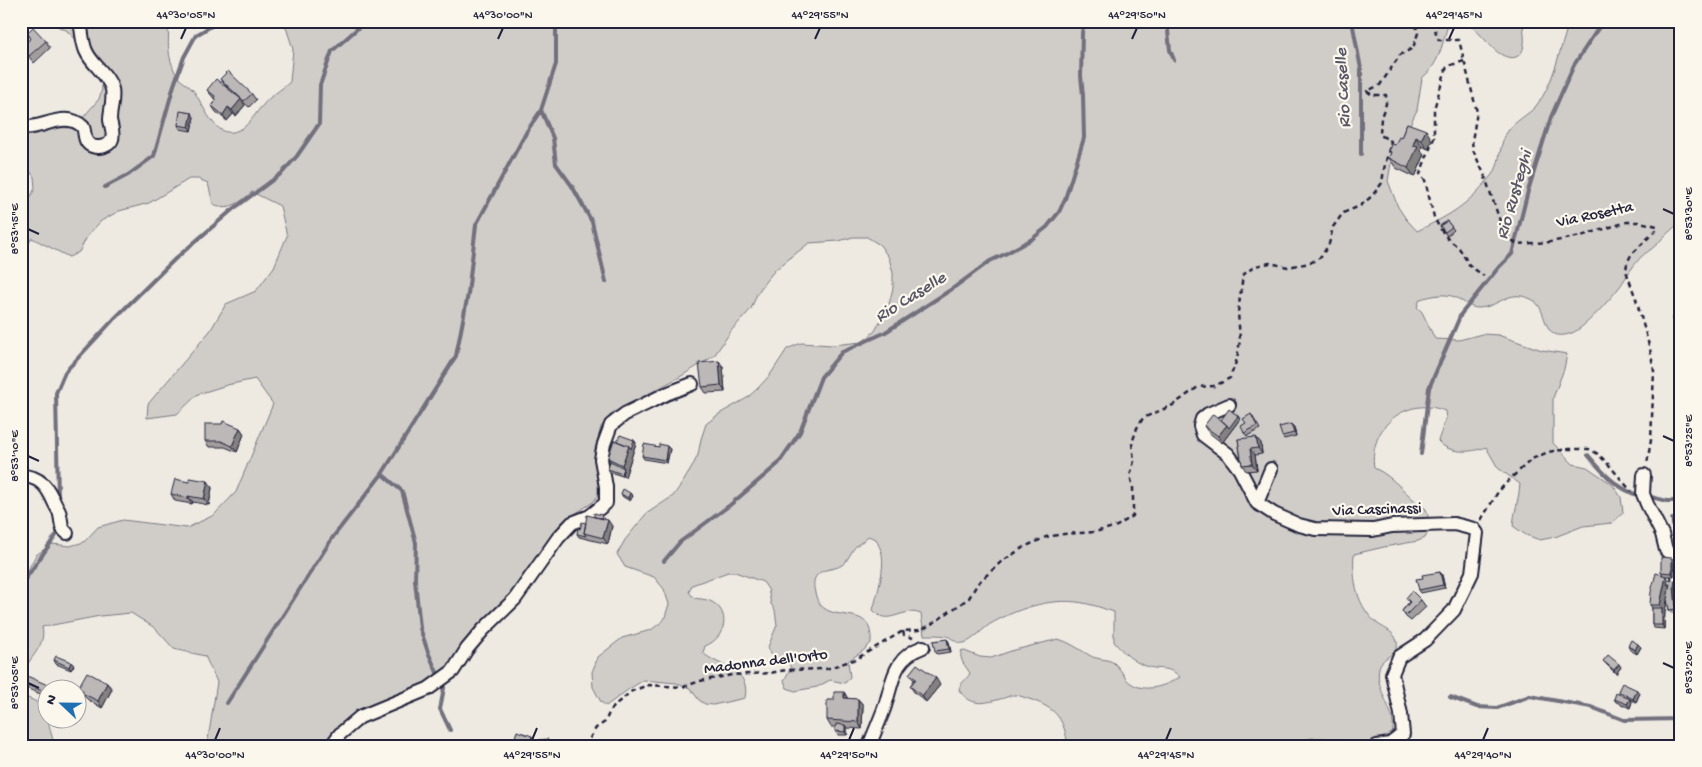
<svg xmlns="http://www.w3.org/2000/svg" width="1702" height="767" viewBox="0 0 1702 767" font-family="'Gochi Hand',sans-serif">
<style>
.green{fill:#d0cdc9;stroke:#797882}
.lines{fill:none;stroke-linecap:round;stroke-linejoin:round}
.stream{stroke:#716f7c;stroke-width:4}
.minor-casing{stroke:#22223b;stroke-width:16}
.path{stroke:#22223b;stroke-width:2.5;stroke-dasharray:5 4;stroke-linecap:butt}
.minor{stroke:#fbf7ec;stroke-width:12}
.wall{fill:#a29e9e;stroke:#22223b}
.shaded-wall{fill:#848181;stroke:#22223b}
.building{fill:#bcb8b8;stroke:#22223b}
.ticks{fill:none;stroke:#22223b;stroke-width:2}
.labels{text-anchor:middle;dominant-baseline:central;stroke-width:4.5;stroke-linejoin:round;paint-order:stroke}
.street-label{font-size:16px;fill:#22223b;stroke:#fbf7ec}
.water-label{font-size:18px;font-style:italic;fill:#575666;stroke:#fbf7ec}
.neatline{fill:none;stroke:#22223b;stroke-width:2}
.ticks-label{font-size:12px;text-anchor:middle;fill:#22223b}
</style>
<rect width="100%" height="100%" fill="#eeeae2"/>
<filter id="ink" filterUnits="userSpaceOnUse"><feTurbulence type="fractalNoise" baseFrequency=".02" numOctaves="2"/><feDisplacementMap in="SourceGraphic" scale="10" xChannelSelector="R" yChannelSelector="G"/><feConvolveMatrix kernelMatrix="1 2 1 2 8 2 1 2 1" color-interpolation-filters="sRGB"/></filter>
<g filter="url(#ink)">
<path class="green" d="M53 21H165C171 34 167 38 169 51 169 57 172 64 174 70 179 82 184 81 192 89 204 103 214 142 239 130 249 126 256 112 263 105 270 96 281 90 290 82L293 49 284 21H1523C1523 29 1525 37 1524 45 1521 63 1505 59 1495 50 1487 43 1481 34 1473 28 1464 22 1456 25 1447 28 1442 46 1438 66 1422 78L1417 110 1391 163 1388 181 1398 207 1406 219 1417 231C1446 217 1464 208 1485 183 1488 179 1492 175 1495 171 1501 159 1499 143 1508 131 1515 121 1528 115 1536 106 1555 83 1559 48 1570 21H1681V222C1671 229 1664 237 1656 245 1651 250 1645 253 1641 257 1633 265 1627 276 1621 285 1612 297 1585 328 1572 333 1539 345 1550 307 1531 299 1508 288 1499 308 1477 308 1469 307 1464 302 1457 298 1445 292 1432 296 1420 299L1417 307 1422 312 1435 339 1459 340 1482 334 1498 335 1542 350 1567 354 1564 369 1553 398V443L1573 464 1587 467 1612 484 1621 497 1623 513 1612 523 1583 526 1555 537 1540 540 1526 535 1513 526C1514 512 1519 499 1520 484L1498 468 1486 447C1471 453 1449 454 1438 441L1446 418 1445 411C1407 395 1368 427 1374 468 1395 477 1407 497 1426 509L1428 516V532L1425 538 1418 541 1384 547 1354 554C1352 579 1357 608 1378 624 1385 629 1395 632 1397 642 1400 655 1381 656 1379 668 1375 687 1391 705 1393 723 1394 728 1392 734 1391 738 1369 751 1338 736 1314 738 1307 738 1299 742 1292 744L1289 746H1068C1064 718 1056 708 1029 699 1025 698 1019 695 1015 695 1011 695 1007 697 1004 698 985 703 972 708 959 690 960 682 967 680 970 673 965 665 958 659 962 650L980 657 991 658 1011 651 1058 639C1069 642 1079 649 1089 655 1096 660 1107 658 1114 663 1119 667 1123 674 1126 679 1141 695 1164 687 1180 677 1168 665 1160 671 1146 666 1133 662 1123 652 1114 642V612C1105 609 1097 606 1088 604 1055 596 1021 607 992 623 983 628 973 641 964 643 956 644 953 638 947 636 943 635 929 635 924 635L921 614C901 606 888 628 873 610 877 595 885 569 882 554 881 549 878 544 876 539L868 536C865 540 860 543 856 546 851 551 848 561 842 565 833 571 821 567 815 578 813 583 814 588 815 593 823 631 874 597 871 643L864 650 848 661 850 677 845 683 830 680 817 687 795 691 787 688 784 681 791 667 786 661 771 654 768 647 777 625 775 610 771 604 768 589 763 582 735 572H728L692 585 689 592 694 598C699 599 705 599 710 601 732 611 726 638 705 646L703 653C720 668 751 668 745 698L713 705 705 704 699 700 690 688 676 683 644 680 629 689 606 706 601 702 593 687 592 672 598 657 622 638 651 630 664 620 669 604 664 589 654 577 625 567 617 554 625 540 646 514 673 496 683 482 691 469 698 455 701 439 706 424 719 414 747 398 758 388 770 375 787 349 801 343 832 345 862 342 875 331 889 304 893 288V273L889 258 880 245 867 237H853L839 241 809 243 775 270 765 282 757 294 751 309 731 331 714 356 678 378 612 413 601 427 594 452 598 473V496L593 502 561 523 519 584 444 670 427 682 361 710 336 731 340 746H207L217 682 205 656 174 649 155 628 131 613 100 616 42 627C47 646 28 659 21 675V583L36 555 52 544 70 546 84 542 98 527 123 520 187 528 214 515 236 492 273 404 255 379 227 385 198 394 177 414 147 418 148 404 210 331 226 304 256 291 274 267 287 236 280 206 252 192C239 203 230 211 213 204L208 183 198 179H189L149 203 119 211 101 221 88 235 79 252 69 257 32 238 21 256V218L35 188 34 177 21 157V124L31 127 74 128 99 99 102 89 100 68 97 59 66 30 57 26Z
M21 693 24 697C55 705 44 724 56 746H21Z"/>
<g class="lines">
<path class="stream" d="M1167 21 1170 50 1174 60
M1352 21 1361 69V154
M541 110 553 138 556 164 572 186 592 222 606 282
M105 187 128 175 154 156 174 85 184 57 196 35 220 21
M1421 454 1429 388 1461 314 1499 267 1512 254 1528 191 1551 117 1574 65 1603 21
M1588 455C1603 473 1617 489 1640 496
M382 474 402 491 416 543 415 580 420 628 428 652 444 688 440 709 450 730
M1647 496 1667 501H1681
M58 500 56 393 65 372 114 319 175 259 232 210 282 173 297 156 319 124 320 85 332 51 366 21
M664 561 680 542 730 505 778 464 800 432 821 377 842 352 884 333 952 289 990 261 1005 254 1032 239 1047 227 1059 212 1065 199 1084 138 1083 95 1081 76 1082 33 1084 21
M21 585 57 534V527
M1450 697 1477 707 1497 708 1530 696 1591 707 1624 720 1681 719
M227 703 333 537 382 474 456 356 468 294 476 225 527 131 541 110 556 64V21"/>
<g class="minor-casing">
<path id="minor" d="M21 127C40 131 65 109 83 127 85 131 84 138 87 142 92 150 109 148 112 139 114 133 111 126 110 120 110 110 114 100 112 89 108 74 92 65 86 51 82 42 82 31 80 21
M1229 405 1208 414 1202 419 1200 426 1203 435 1228 454 1240 470 1257 503 1274 514 1299 525 1315 529 1373 530 1392 526 1454 524 1474 529 1477 533 1472 573 1454 610 1425 640 1399 657 1392 674 1401 714 1403 734 1390 744 1377 746
M1644 475 1643 494 1647 504 1662 534 1666 550 1676 559 1681 600
M21 476C41 476 48 488 55 504 57 508 60 512 60 515 62 523 60 527 67 533
M1257 503 1271 469
M331 746 340 734 360 717 428 689 453 671 467 649 483 630 515 599 558 538 572 523 590 516 606 503V487L601 459 604 444 611 425 625 414 666 394 692 384
M869 746C874 734 879 722 884 709 893 683 892 658 923 647"/>
</g>
<path class="path" d="M1433 21 1437 37 1439 40H1459L1477 112 1472 141 1473 150 1484 174 1500 221 1509 238 1517 244 1550 242 1581 236 1627 222H1640L1657 226 1656 230 1631 255 1627 263 1626 271 1636 299 1650 349 1654 371 1651 440 1647 464
M1464 61 1448 66 1446 69 1434 109V138L1420 174 1425 180 1434 217 1439 227 1447 238 1459 248 1470 266 1484 276
M1481 520 1498 492 1510 479 1532 459 1548 452 1568 449H1589L1598 454 1609 465 1631 491
M903 631 904 635 913 638
M585 746 596 728 605 722 609 713 616 704 632 691 648 685 683 687 700 681 732 675 770 673 786 670 826 669 856 659 903 631 919 630 929 626 969 598 978 583 1001 562 1024 547 1046 537 1064 534 1095 532 1117 526 1133 516V487L1130 476 1134 461 1132 443 1137 428 1143 418 1173 405 1198 387 1215 386 1230 378 1237 359 1240 340 1238 312 1243 275 1255 266 1270 263 1288 267 1310 263 1321 257 1329 244 1333 227 1343 213 1360 206 1372 196 1382 183 1384 169 1391 141 1380 135 1381 117 1386 104V95H1372L1367 91 1380 85 1400 55 1413 48 1418 33 1415 21"/>
<use href="#minor" class="minor"/>
</g>
<path class="wall" d="M27 33 46 41 50 48 34 63 21 47 30 39Z
M220 79 252 94 256 100 249 107 242 101 245 105 236 116 233 114 227 121 216 112 212 106 216 101 207 90 235 95 225 85Z
M194 117 191 131 180 129 178 125Z
M1407 123 1432 140 1428 149 1422 146 1421 150 1424 156 1415 177 1396 168 1389 158 1391 153 1389 150 1401 138Z
M1447 221 1454 230 1447 236 1440 226Z
M1681 319V329L1675 330 1673 326Z
M719 361 723 367 725 392 706 393 702 387Z
M1251 414 1260 429 1247 436 1244 433 1246 423Z
M1238 416 1240 419 1222 443 1208 432 1204 426Z
M1291 424 1294 427 1296 436 1284 439 1282 436Z
M240 428 244 434 237 452 225 447H209L205 441Z
M1238 439 1261 443 1262 454 1255 455 1257 470 1246 471 1242 465Z
M634 440 636 443 625 477 610 472 608 469 610 461 608 458 617 441Z
M659 447 670 449 667 463 644 459 642 456Z
M208 481 212 488 209 505 193 502 192 504 175 501 171 494Z
M621 494 633 496 630 501 623 497Z
M1681 517V576H1680L1675 569 1679 560 1676 556 1678 546 1674 541Z
M604 518V519L612 526 608 544 579 537 577 534 580 529Z
M1674 562V576H1666L1668 579 1678 584 1676 589 1679 612 1671 613 1669 610 1667 600 1665 611 1664 629 1654 628 1652 625V608L1650 605 1663 575 1661 572Z
M1440 572 1442 575 1445 588 1421 593 1419 590 1423 578Z
M1406 598 1421 600 1426 607 1411 621 1406 617 1402 611 1409 602Z
M947 639 949 642 951 652 937 654 935 651Z
M1638 644 1641 647 1637 654 1630 650 1628 646Z
M54 660 71 662 74 665 71 670 56 664Z
M1603 661 1621 667 1616 674Z
M909 674 940 685 926 702 914 692 910 686 914 680Z
M24 683 48 690V697L28 689Z
M107 683 112 689 102 708 87 699 78 688Z
M1637 690 1640 693 1636 702 1620 695 1618 691Z
M844 692 848 699H858L863 705 862 729 847 728V735H838L835 731 836 727H831L827 720 834 700Z
M1614 699H1630L1632 702 1630 708 1616 702Z"/>
<path class="shaded-wall" d="M241 99 245 105 236 116 232 110Z
M228 107 233 114 227 121 223 115Z
M192 113 194 117 191 131 189 127Z
M1426 130 1432 140 1428 149 1421 140Z
M1416 137 1422 146 1421 150 1424 156 1415 177 1408 168 1413 145Z
M719 361 723 367 725 392 721 385Z
M1238 416 1240 419 1222 443 1218 436 1227 425Z
M1291 424 1294 427 1296 436 1294 433Z
M240 428 244 434 237 452 232 446Z
M1256 437 1261 443 1262 454 1258 448Z
M634 440 636 443 625 477 622 474 624 468 622 465 629 446Z
M667 446 670 449 667 463 665 460Z
M1250 449 1255 455 1257 470 1252 464Z
M208 481 212 488 209 505 204 499Z
M630 493 633 496 630 501 628 498Z
M188 496 193 502 192 504 188 498Z
M608 520 612 526 608 544 603 538Z
M1672 558 1674 562V576L1672 573Z
M1440 572 1442 575 1445 588 1443 585Z
M1666 576 1671 582 1667 584 1670 587 1665 611 1664 629 1662 625V608L1660 605Z
M1675 581 1678 584 1676 589 1679 612 1676 609 1674 586Z
M947 639 949 642 951 652 949 649Z
M1638 644 1641 647 1637 654 1635 650Z
M71 662 74 665 71 670 69 667Z
M1619 664 1621 667 1616 674 1614 670Z
M936 678 940 685 926 702 922 696Z
M107 683 112 689 102 708 98 701Z
M1637 690 1640 693 1636 702 1633 699Z
M844 692 848 699 844 698Z
M858 699 863 705 862 729 858 722Z
M1630 699 1632 702 1630 708 1627 704Z
M845 725 847 728V735L845 732Z
M532 736 536 742 535 746H529Z"/>
<path class="building" d="M33 27 46 41 29 56 21 47 31 38 27 33Z
M228 71 252 94 244 101 220 79Z
M216 79 241 99 232 110 228 107 223 115 212 106 216 101 214 98 215 96 207 90Z
M180 111 192 113 189 127 178 125Z
M1407 123 1426 130 1421 140 1416 137 1413 145 1418 146 1408 168 1389 158 1391 152 1389 150 1391 144 1395 145 1399 137 1401 138Z
M1447 221 1452 227 1445 232 1440 226Z
M1679 317 1681 326H1673L1672 318Z
M719 361 721 385 702 387 699 363Z
M1229 409 1238 416 1229 428 1227 425 1221 420Z
M1213 414 1227 425 1218 436 1204 426Z
M1251 414 1257 426 1244 433 1241 426 1246 423 1243 419Z
M223 421 240 428 232 446 221 441H205V424H222Z
M1291 424 1294 433 1282 436 1279 427Z
M620 435 634 440 631 449 629 446 617 441Z
M1256 437 1258 448 1250 449 1252 464 1242 465 1238 439Z
M614 440 629 446 622 465 608 458Z
M644 444 659 447V444L667 446 665 460 642 456Z
M610 461 624 468 622 474 608 469Z
M190 478 208 481 204 499 188 496V498L171 494 175 479 189 482Z
M623 489 630 493 628 498 621 494Z
M594 513 602 515 601 518 594 517Z
M587 515 608 520 603 538 584 533Z
M1681 517V541H1674L1671 518Z
M582 522 586 523 584 533 586 536 577 534 578 528 580 529Z
M1677 546H1681V557L1676 556Z
M1661 557 1672 558V573L1661 572Z
M1676 560H1681V570L1675 569Z
M1440 572 1443 585 1419 590 1416 579 1423 578 1422 575Z
M1656 573 1666 576 1660 605H1650L1651 592Z
M1668 579 1675 581 1674 586 1676 609 1669 610 1667 599 1670 584H1667Z
M1412 591 1421 600 1406 615 1402 611 1410 602 1406 598Z
M1652 608H1662V625H1652Z
M947 639 949 649 935 651 933 641Z
M1631 640 1638 644 1635 650 1628 646Z
M1608 655 1619 664 1614 670 1603 661Z
M56 656 71 662 69 667 54 660Z
M917 664 936 678 922 696 910 686 916 679 909 674Z
M87 672 107 683 98 701 82 693 84 691 78 688Z
M27 676 50 686 49 690H48L47 693 24 683Z
M1622 683 1637 690 1633 699 1618 691Z
M834 692H844V698L858 699V722L827 720V700H834Z
M1616 693 1630 699 1627 704 1614 699Z
M836 724 845 725V732L835 731Z
M517 731 532 736 529 746H512Z
M548 739V743H546V746H539V740Z
M558 742V745L567 744V746H546V743Z"/>
</g>
<path class="ticks" d="M181 39 186 28M498 39 503 28M815 39 820 28M1132 39 1137 28M1449 39 1454 28M1663 209 1674 214M28 229 39 234M1663 436 1674 441M28 456 39 461M1663 663 1674 668M28 683 39 688M215 740 220 728M532 740 537 728M849 740 854 728M1166 740 1171 728M1483 740 1488 728"/>
<g class="labels">
<g class="street-label">
<text transform="translate(1595 216) rotate(-12)">Via Rosetta</text>
<text transform="translate(1377 511) rotate(-2)">Via Cascinassi</text>
<text transform="translate(766 663) rotate(-7)">Madonna dell'Orto</text>
</g>
<g class="water-label">
<text transform="translate(1344 88) rotate(-93)">Rio Caselle</text>
<text transform="translate(1515 195) rotate(-74)">Rio Rusteghi</text>
<text transform="translate(911 298) rotate(-32)">Rio Caselle</text>
</g>
</g>
<rect width="1702" height="767" fill="none" stroke="#fbf7ec" stroke-width="55"/>
<g transform="translate(62 704) rotate(292)"><circle r="24" fill="#fbf7ec" stroke="#a4a2a5"/>
<path d="M0-4L9 19L0 12L-9 19Z" fill="#1f6fb2"/>
<text y="-8" font-size="14" font-weight="bold" text-anchor="middle" fill="#22223b">N</text>
</g>
<rect x="28" y="28" width="1646" height="712" class="neatline"/>
<g class="ticks-label">
<text x="186" y="18">44°30'05"N</text>
<text x="503" y="18">44°30'00"N</text>
<text x="820" y="18">44°29'55"N</text>
<text x="1137" y="18">44°29'50"N</text>
<text x="1454" y="18">44°29'45"N</text>
<text transform="translate(1688 214) rotate(-90)" y="4">8°53'30"E</text>
<text transform="translate(14 229) rotate(-90)" y="4">8°53'15"E</text>
<text transform="translate(1688 441) rotate(-90)" y="4">8°53'25"E</text>
<text transform="translate(14 456) rotate(-90)" y="4">8°53'10"E</text>
<text transform="translate(1688 668) rotate(-90)" y="4">8°53'20"E</text>
<text transform="translate(14 683) rotate(-90)" y="4">8°53'05"E</text>
<text x="215" y="758">44°30'00"N</text>
<text x="532" y="758">44°29'55"N</text>
<text x="849" y="758">44°29'50"N</text>
<text x="1166" y="758">44°29'45"N</text>
<text x="1483" y="758">44°29'40"N</text>
</g>
</svg>
